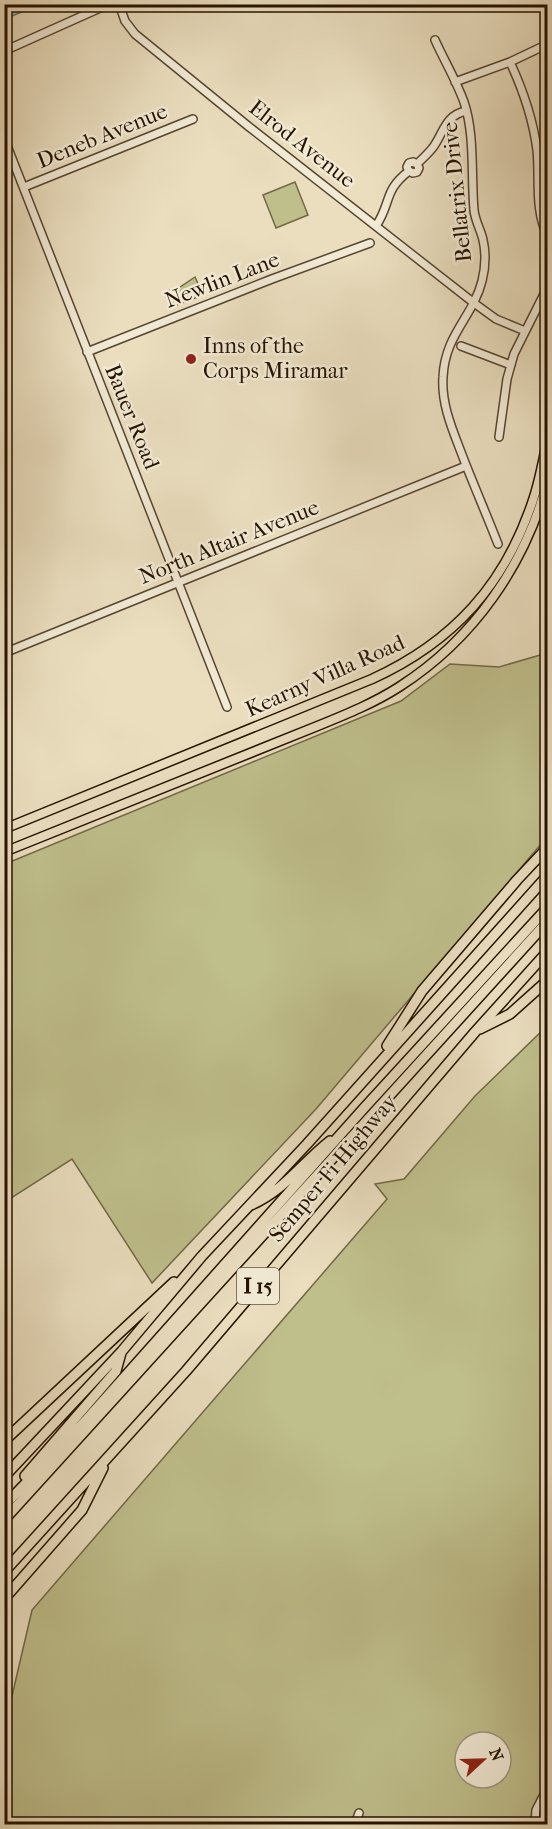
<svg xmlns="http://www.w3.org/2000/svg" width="552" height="1829" viewBox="0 0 552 1829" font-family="'IM FELL French Canon',serif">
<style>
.green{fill:#bfbf8c;stroke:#726846;stroke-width:1.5;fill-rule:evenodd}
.water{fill:#9abbb9;stroke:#6c776f;stroke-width:1.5}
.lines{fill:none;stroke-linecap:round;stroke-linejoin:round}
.minor-casing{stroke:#574530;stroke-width:10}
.major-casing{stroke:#261200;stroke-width:11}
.highway-casing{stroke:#261200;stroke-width:12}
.minor{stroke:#f1ead5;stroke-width:7}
.major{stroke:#eadebf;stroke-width:8}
.highway{stroke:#eadebf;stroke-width:9}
.poi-dot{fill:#8f2418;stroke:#f1ead5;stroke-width:2}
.labels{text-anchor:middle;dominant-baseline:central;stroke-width:5;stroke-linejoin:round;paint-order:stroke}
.shield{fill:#f1ead5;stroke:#635340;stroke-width:1.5}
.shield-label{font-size:21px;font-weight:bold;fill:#261200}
.street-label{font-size:22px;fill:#261200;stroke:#f1ead5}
.poi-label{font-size:22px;fill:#261200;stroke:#f1ead5;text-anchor:start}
</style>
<rect width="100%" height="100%" fill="#eadebf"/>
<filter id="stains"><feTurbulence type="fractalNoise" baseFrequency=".00333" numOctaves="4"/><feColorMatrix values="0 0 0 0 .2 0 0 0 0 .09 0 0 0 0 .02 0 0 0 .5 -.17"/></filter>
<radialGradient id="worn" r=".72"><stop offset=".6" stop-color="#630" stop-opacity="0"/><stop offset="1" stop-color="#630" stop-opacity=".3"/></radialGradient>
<path class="green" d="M295 182 308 215 276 228 263 195Z
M195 277 203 295 177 305 174 302 169 304 164 292 180 287Z
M547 653V837L316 1109 152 1283 72 1159 5 1202V864L401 701 450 664 499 667Z
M547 1026V1824H5V1726L32 1610 387 1199 375 1184 404 1179 475 1096ZM465 1742H501V1778H465Z"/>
<path class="water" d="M5 4H39V5L5 19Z"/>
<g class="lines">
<g class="minor-casing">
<path id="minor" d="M119 4 125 21 135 34 248 126 474 303 496 319 525 331
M435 40C444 60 456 80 464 102 475 134 471 176 474 210 475 221 481 230 483 240 486 253 485 269 482 281 473 317 445 334 443 377 441 406 454 433 464 460 475 488 487 516 498 544
M4 51 109 4
M510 62C523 90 533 119 537 150 540 179 534 210 548 237
M455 82 510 62 548 44
M4 138 227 707
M537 150 548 149
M417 164C423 158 430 152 434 146 444 131 446 115 466 111
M24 187 193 119
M376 226C392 202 383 191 409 171L413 173 417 172 419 168 417 164 413 162 409 163 407 167 409 171
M461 346 511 365
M87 352 272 279 370 243
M499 437 507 379 514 354 548 286
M4 653 466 466
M355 1824 359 1813
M535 1824 536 1810 548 1787"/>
</g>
<g class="major-casing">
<path id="major" d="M4 829 372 679C453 642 505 585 533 500 540 480 543 459 548 438
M4 852 320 725C347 714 374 703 399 687 474 639 526 564 548 479"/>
</g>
<g class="highway-casing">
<path id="highway" d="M480 1029 510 1014 548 980
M387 1046 422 991 517 880 548 847
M251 1205C285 1190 302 1163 330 1141
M4 1441 174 1282
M25 1476 116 1371 121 1353
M4 1477 122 1351 202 1256 307 1144 548 875
M4 1506 87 1419 365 1107 548 907
M4 1520 548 921
M4 1572 186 1371 475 1032 548 951
M4 1599 82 1510 103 1468"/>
</g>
<use href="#minor" class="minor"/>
<use href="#major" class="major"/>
<use href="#highway" class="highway"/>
</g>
<circle class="poi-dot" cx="191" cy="359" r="6"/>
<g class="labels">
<rect class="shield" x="237" y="1268" width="42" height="36" rx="4.5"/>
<g class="shield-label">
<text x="258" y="1286">I 15</text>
</g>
<g class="street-label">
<text transform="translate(102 136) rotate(-22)">Deneb Avenue</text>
<text transform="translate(302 144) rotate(38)">Elrod Avenue</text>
<text transform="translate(457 192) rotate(-96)">Bellatrix Drive</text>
<text transform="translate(222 280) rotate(-21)">Newlin Lane</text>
<text transform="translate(132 417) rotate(68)">Bauer Road</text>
<text transform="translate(229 542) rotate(-22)">North Altair Avenue</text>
<text transform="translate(325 676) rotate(-24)">Kearny Villa Road</text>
<text transform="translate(333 1168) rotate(-50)">Semper Fi Highway</text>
</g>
<g class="poi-label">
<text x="203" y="346">Inns of the<tspan x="203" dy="25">Corps Miramar</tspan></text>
</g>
</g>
<rect width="552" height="1829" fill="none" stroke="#eadebf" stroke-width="24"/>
<rect x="6" y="6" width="540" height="1817" fill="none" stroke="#261200" stroke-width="3"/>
<rect x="12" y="12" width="528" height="1805" fill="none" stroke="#261200" stroke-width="1.5"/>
<g transform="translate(483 1760) rotate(68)"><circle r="28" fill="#f1ead5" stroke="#a09480" stroke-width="1.5"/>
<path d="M0-4.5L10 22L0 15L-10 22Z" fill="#8f2418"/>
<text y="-9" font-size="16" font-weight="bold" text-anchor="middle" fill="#261200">N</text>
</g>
<rect width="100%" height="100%" filter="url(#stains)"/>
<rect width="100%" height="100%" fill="url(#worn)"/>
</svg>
